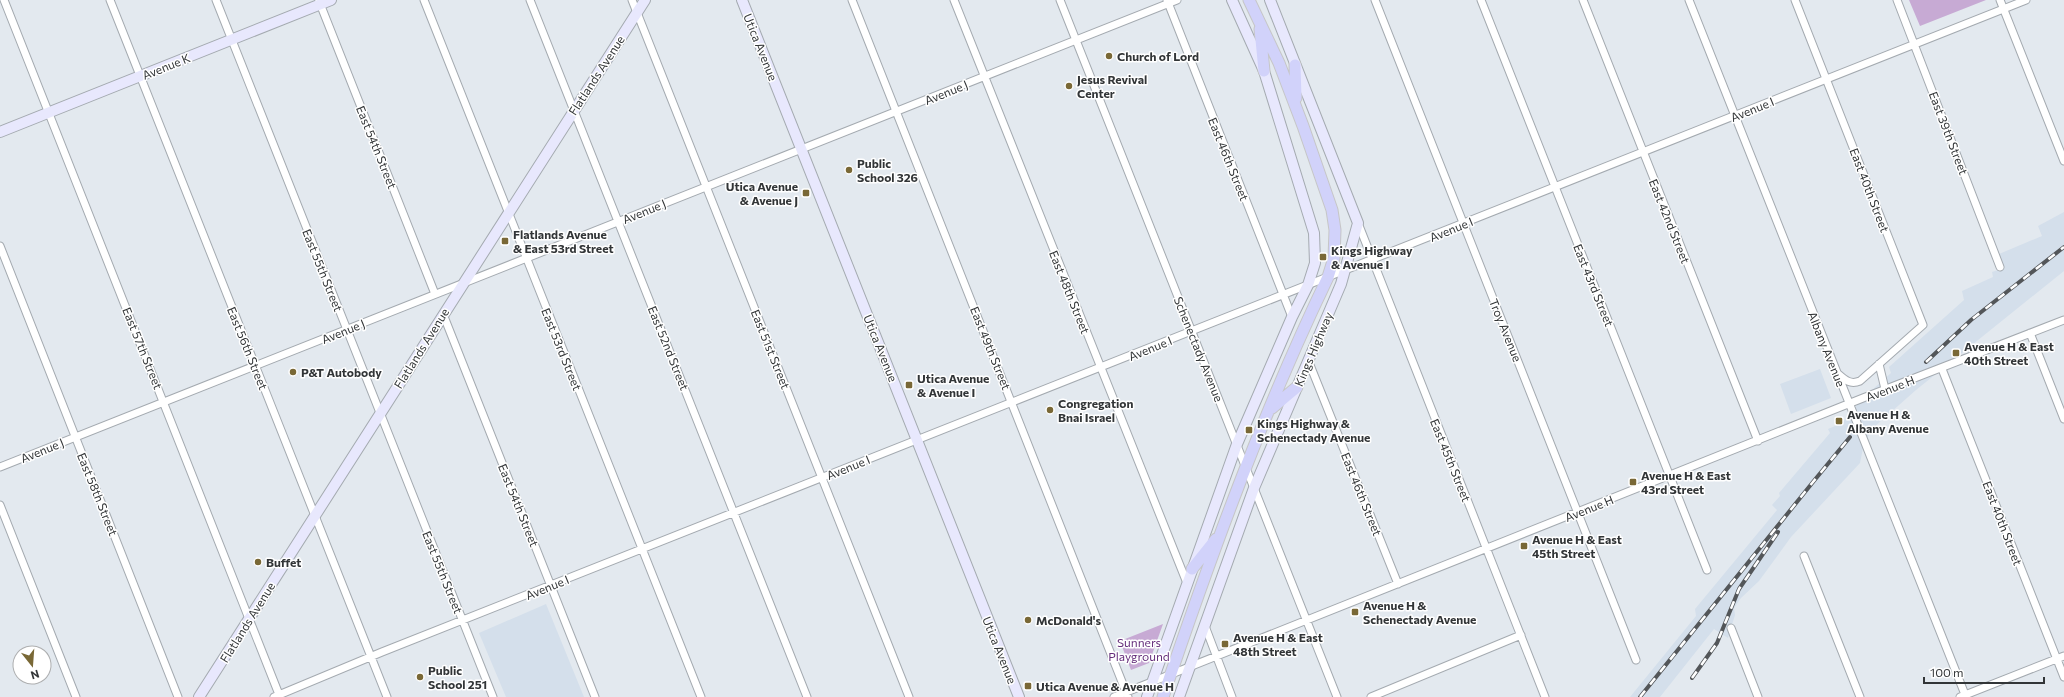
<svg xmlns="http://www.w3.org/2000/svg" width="2064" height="697" viewBox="0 0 2064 697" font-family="Commissioner,sans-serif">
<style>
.built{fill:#d4dfeb}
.green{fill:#c7aad4}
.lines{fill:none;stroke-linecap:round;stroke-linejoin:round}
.street-casing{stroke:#a4aab0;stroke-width:9}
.secondary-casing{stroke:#a4aab0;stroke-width:12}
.primary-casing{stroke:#c6c6c7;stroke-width:13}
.street{stroke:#fff;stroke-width:7}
.secondary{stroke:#e8e8fd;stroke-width:10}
.primary{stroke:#d1d2fa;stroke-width:11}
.rail-casing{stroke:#535659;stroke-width:4}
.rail{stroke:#fff;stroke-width:2.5;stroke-dasharray:8;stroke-linecap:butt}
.poi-dot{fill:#796836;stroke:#fff;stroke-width:1.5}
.labels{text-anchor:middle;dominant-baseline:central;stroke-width:3;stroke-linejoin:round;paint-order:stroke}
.street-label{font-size:12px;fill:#323537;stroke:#fff}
.poi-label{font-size:12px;font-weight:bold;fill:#323537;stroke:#fff;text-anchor:start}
.park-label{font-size:12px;fill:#652e7b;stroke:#fff}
</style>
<rect width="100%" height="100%" fill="#e3e9ef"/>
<path class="built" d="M2064 212V271L1916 390 1873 428 1864 443 1860 463 1791 537 1759 581 1741 598 1734 608 1735 615 1728 638 1714 629 1660 697H1630L1696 616 1695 609 1777 510 1772 505 1780 496 1779 493 1830 433 1828 429 1842 423 1863 398 1891 373 1889 367 1964 300 1962 291 1993 277 1992 272 2004 268 1999 254 2042 236 2038 226Z
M1820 369 1831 398 1791 414 1780 384Z
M546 604 584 697H506L479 633Z"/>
<path class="green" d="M1909 0H1986L1920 26Z
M1163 624 1149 663 1131 670 1120 641Z"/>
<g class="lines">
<g class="street-casing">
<path id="street" d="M4 0 280 697
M110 0 387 697
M216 0 493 697
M424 0 701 697
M530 0 807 697
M632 0 909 697
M852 0 1128 697
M954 0 1187 583
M1060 0 1337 697
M1167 0 1292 317
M1375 0 1636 660
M1481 0 1707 570
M1583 0 1758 441
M1689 0 1966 697
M1795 0 1923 325 1860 381C1850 385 1845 380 1837 373
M1897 0 2000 267
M2000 0 2064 161
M319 1 435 294
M1358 223 1545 697
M0 246 178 697
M443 314 595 697
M2030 333 2064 419
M1308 360 1398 584
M1879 364 1885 389
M1942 369 2064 677
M0 467 1177 0
M0 505 76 697
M1804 556 1860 697
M1205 626 1232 697
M1731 628 1758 697
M274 697 382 652 2026 0
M1114 697 1863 398 2064 320
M1371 697 1521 635
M1960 697 2064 656"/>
</g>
<g class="secondary-casing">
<path id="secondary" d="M742 0 1019 697
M0 132 331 0
M199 697 645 0
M1147 697 1237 444 1292 317 1308 285 1315 263 1314 233 1264 71 1232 0
M1179 697 1254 488 1341 284 1358 223 1270 0"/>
</g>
<g class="primary-casing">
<path id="primary" d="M1260 29 1264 71
M1295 65 1296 98
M1272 408 1297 387
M1192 569 1216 539
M1163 697C1211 555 1263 412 1328 277L1334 258 1335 230 1332 210 1303 126 1279 63 1249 0"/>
</g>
<use href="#street" class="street"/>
<use href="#secondary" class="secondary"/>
<use href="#primary" class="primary"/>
<g class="rail-casing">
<path id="rail" d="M1926 362 1971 320 2064 247
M1692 678 1717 643 1739 589 1778 532
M1640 697 1813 482 1850 437"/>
</g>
<use href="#rail" class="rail"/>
</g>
<g class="poi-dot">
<circle cx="1109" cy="56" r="4"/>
<circle cx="1069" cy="86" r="4"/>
<circle cx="849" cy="170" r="4"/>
<rect x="802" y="189" width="8" height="8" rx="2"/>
<rect x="501" y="237" width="8" height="8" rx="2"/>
<rect x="1319" y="253" width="8" height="8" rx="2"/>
<rect x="1952" y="349" width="8" height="8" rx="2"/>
<circle cx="293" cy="372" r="4"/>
<rect x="905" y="381" width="8" height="8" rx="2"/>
<circle cx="1050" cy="410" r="4"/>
<rect x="1835" y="417" width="8" height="8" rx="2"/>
<rect x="1245" y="426" width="8" height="8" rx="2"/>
<rect x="1629" y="478" width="8" height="8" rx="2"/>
<rect x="1520" y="542" width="8" height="8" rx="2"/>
<circle cx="258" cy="562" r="4"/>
<rect x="1351" y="608" width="8" height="8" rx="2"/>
<circle cx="1028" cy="620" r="4"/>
<rect x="1221" y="640" width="8" height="8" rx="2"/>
<circle cx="420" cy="677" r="4"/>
<rect x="1024" y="682" width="8" height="8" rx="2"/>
</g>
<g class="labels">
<g class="street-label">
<text transform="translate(761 47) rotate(68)">Utica Avenue</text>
<text transform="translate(166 66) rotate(-22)">Avenue K</text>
<text transform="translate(596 75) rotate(-57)">Flatlands Avenue</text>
<text transform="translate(946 92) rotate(-22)">Avenue J</text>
<text transform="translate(1752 109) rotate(-22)">Avenue I</text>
<text transform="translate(1949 133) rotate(69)">East 39th Street</text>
<text transform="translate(377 147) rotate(68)">East 54th Street</text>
<text transform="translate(1229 159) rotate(68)">East 46th Street</text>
<text transform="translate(1870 190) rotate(69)">East 40th Street</text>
<text transform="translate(644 211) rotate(-22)">Avenue J</text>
<text transform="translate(1670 221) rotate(68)">East 42nd Street</text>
<text transform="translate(1451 229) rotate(-22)">Avenue I</text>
<text transform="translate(323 270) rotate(68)">East 55th Street</text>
<text transform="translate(1594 285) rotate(68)">East 43rd Street</text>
<text transform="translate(1070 292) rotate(68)">East 48th Street</text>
<text transform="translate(1506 330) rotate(68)">Troy Avenue</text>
<text transform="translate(343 331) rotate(-22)">Avenue J</text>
<text transform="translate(143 348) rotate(68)">East 57th Street</text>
<text transform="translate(248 348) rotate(68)">East 56th Street</text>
<text transform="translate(421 348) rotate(-58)">Flatlands Avenue</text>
<text transform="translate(669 348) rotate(68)">East 52nd Street</text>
<text transform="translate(881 348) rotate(68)">Utica Avenue</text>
<text transform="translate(991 348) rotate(68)">East 49th Street</text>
<text transform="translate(1150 348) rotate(-22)">Avenue I</text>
<text transform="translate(562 349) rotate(68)">East 53rd Street</text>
<text transform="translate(771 349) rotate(68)">East 51st Street</text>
<text transform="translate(1199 349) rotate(68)">Schenectady Avenue</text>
<text transform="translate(1313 349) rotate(-67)">Kings Highway</text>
<text transform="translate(1827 349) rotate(68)">Albany Avenue</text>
<text transform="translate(1890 388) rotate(-21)">Avenue H</text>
<text transform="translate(42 450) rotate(-22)">Avenue J</text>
<text transform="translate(1451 460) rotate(68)">East 45th Street</text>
<text transform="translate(848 467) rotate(-22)">Avenue I</text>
<text transform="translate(98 494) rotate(68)">East 58th Street</text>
<text transform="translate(1362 494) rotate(68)">East 46th Street</text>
<text transform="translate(519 505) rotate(68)">East 54th Street</text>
<text transform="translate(1589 508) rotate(-22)">Avenue H</text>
<text transform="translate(2003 523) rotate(69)">East 40th Street</text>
<text transform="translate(443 572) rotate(68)">East 55th Street</text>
<text transform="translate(547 587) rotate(-22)">Avenue I</text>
<text transform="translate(247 622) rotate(-58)">Flatlands Avenue</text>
<text transform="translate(1000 650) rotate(68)">Utica Avenue</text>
</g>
<g class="poi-label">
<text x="1117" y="56">Church of Lord</text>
<text x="1077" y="79">Jesus Revival<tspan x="1077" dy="14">Center</tspan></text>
<text x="857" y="163">Public<tspan x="857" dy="14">School 326</tspan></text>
<text x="798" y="186" text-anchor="end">Utica Avenue<tspan x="798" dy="14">&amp; Avenue J</tspan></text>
<text x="513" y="234">Flatlands Avenue<tspan x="513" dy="14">&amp; East 53rd Street</tspan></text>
<text x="1331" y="250">Kings Highway<tspan x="1331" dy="14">&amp; Avenue I</tspan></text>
<text x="1964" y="346">Avenue H &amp; East<tspan x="1964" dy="14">40th Street</tspan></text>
<text x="301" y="372">P&amp;T Autobody</text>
<text x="917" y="378">Utica Avenue<tspan x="917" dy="14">&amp; Avenue I</tspan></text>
<text x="1058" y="403">Congregation<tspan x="1058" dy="14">Bnai Israel</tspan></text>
<text x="1847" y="414">Avenue H &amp;<tspan x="1847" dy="14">Albany Avenue</tspan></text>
<text x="1257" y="423">Kings Highway &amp;<tspan x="1257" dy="14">Schenectady Avenue</tspan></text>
<text x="1641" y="475">Avenue H &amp; East<tspan x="1641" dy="14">43rd Street</tspan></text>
<text x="1532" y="539">Avenue H &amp; East<tspan x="1532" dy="14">45th Street</tspan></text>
<text x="266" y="562">Buffet</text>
<text x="1363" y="605">Avenue H &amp;<tspan x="1363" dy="14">Schenectady Avenue</tspan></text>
<text x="1036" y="620">McDonald's</text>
<text x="1233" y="637">Avenue H &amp; East<tspan x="1233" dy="14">48th Street</tspan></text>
<text x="428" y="670">Public<tspan x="428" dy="14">School 251</tspan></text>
<text x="1036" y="686">Utica Avenue &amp; Avenue H</text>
</g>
<g class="park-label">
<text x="1139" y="642">Sunners<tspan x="1139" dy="14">Playground</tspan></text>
</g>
</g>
<g transform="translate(32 665) rotate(163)"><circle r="19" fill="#ffffff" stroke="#adaeaf"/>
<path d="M0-3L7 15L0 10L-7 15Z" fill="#796836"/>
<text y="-6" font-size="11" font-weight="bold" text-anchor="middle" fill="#323537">N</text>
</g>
<path d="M1924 677v6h120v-6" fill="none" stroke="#323537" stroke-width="2"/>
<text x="1930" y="677" font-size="12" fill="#323537" stroke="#ffffff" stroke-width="3" paint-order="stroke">100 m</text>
</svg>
